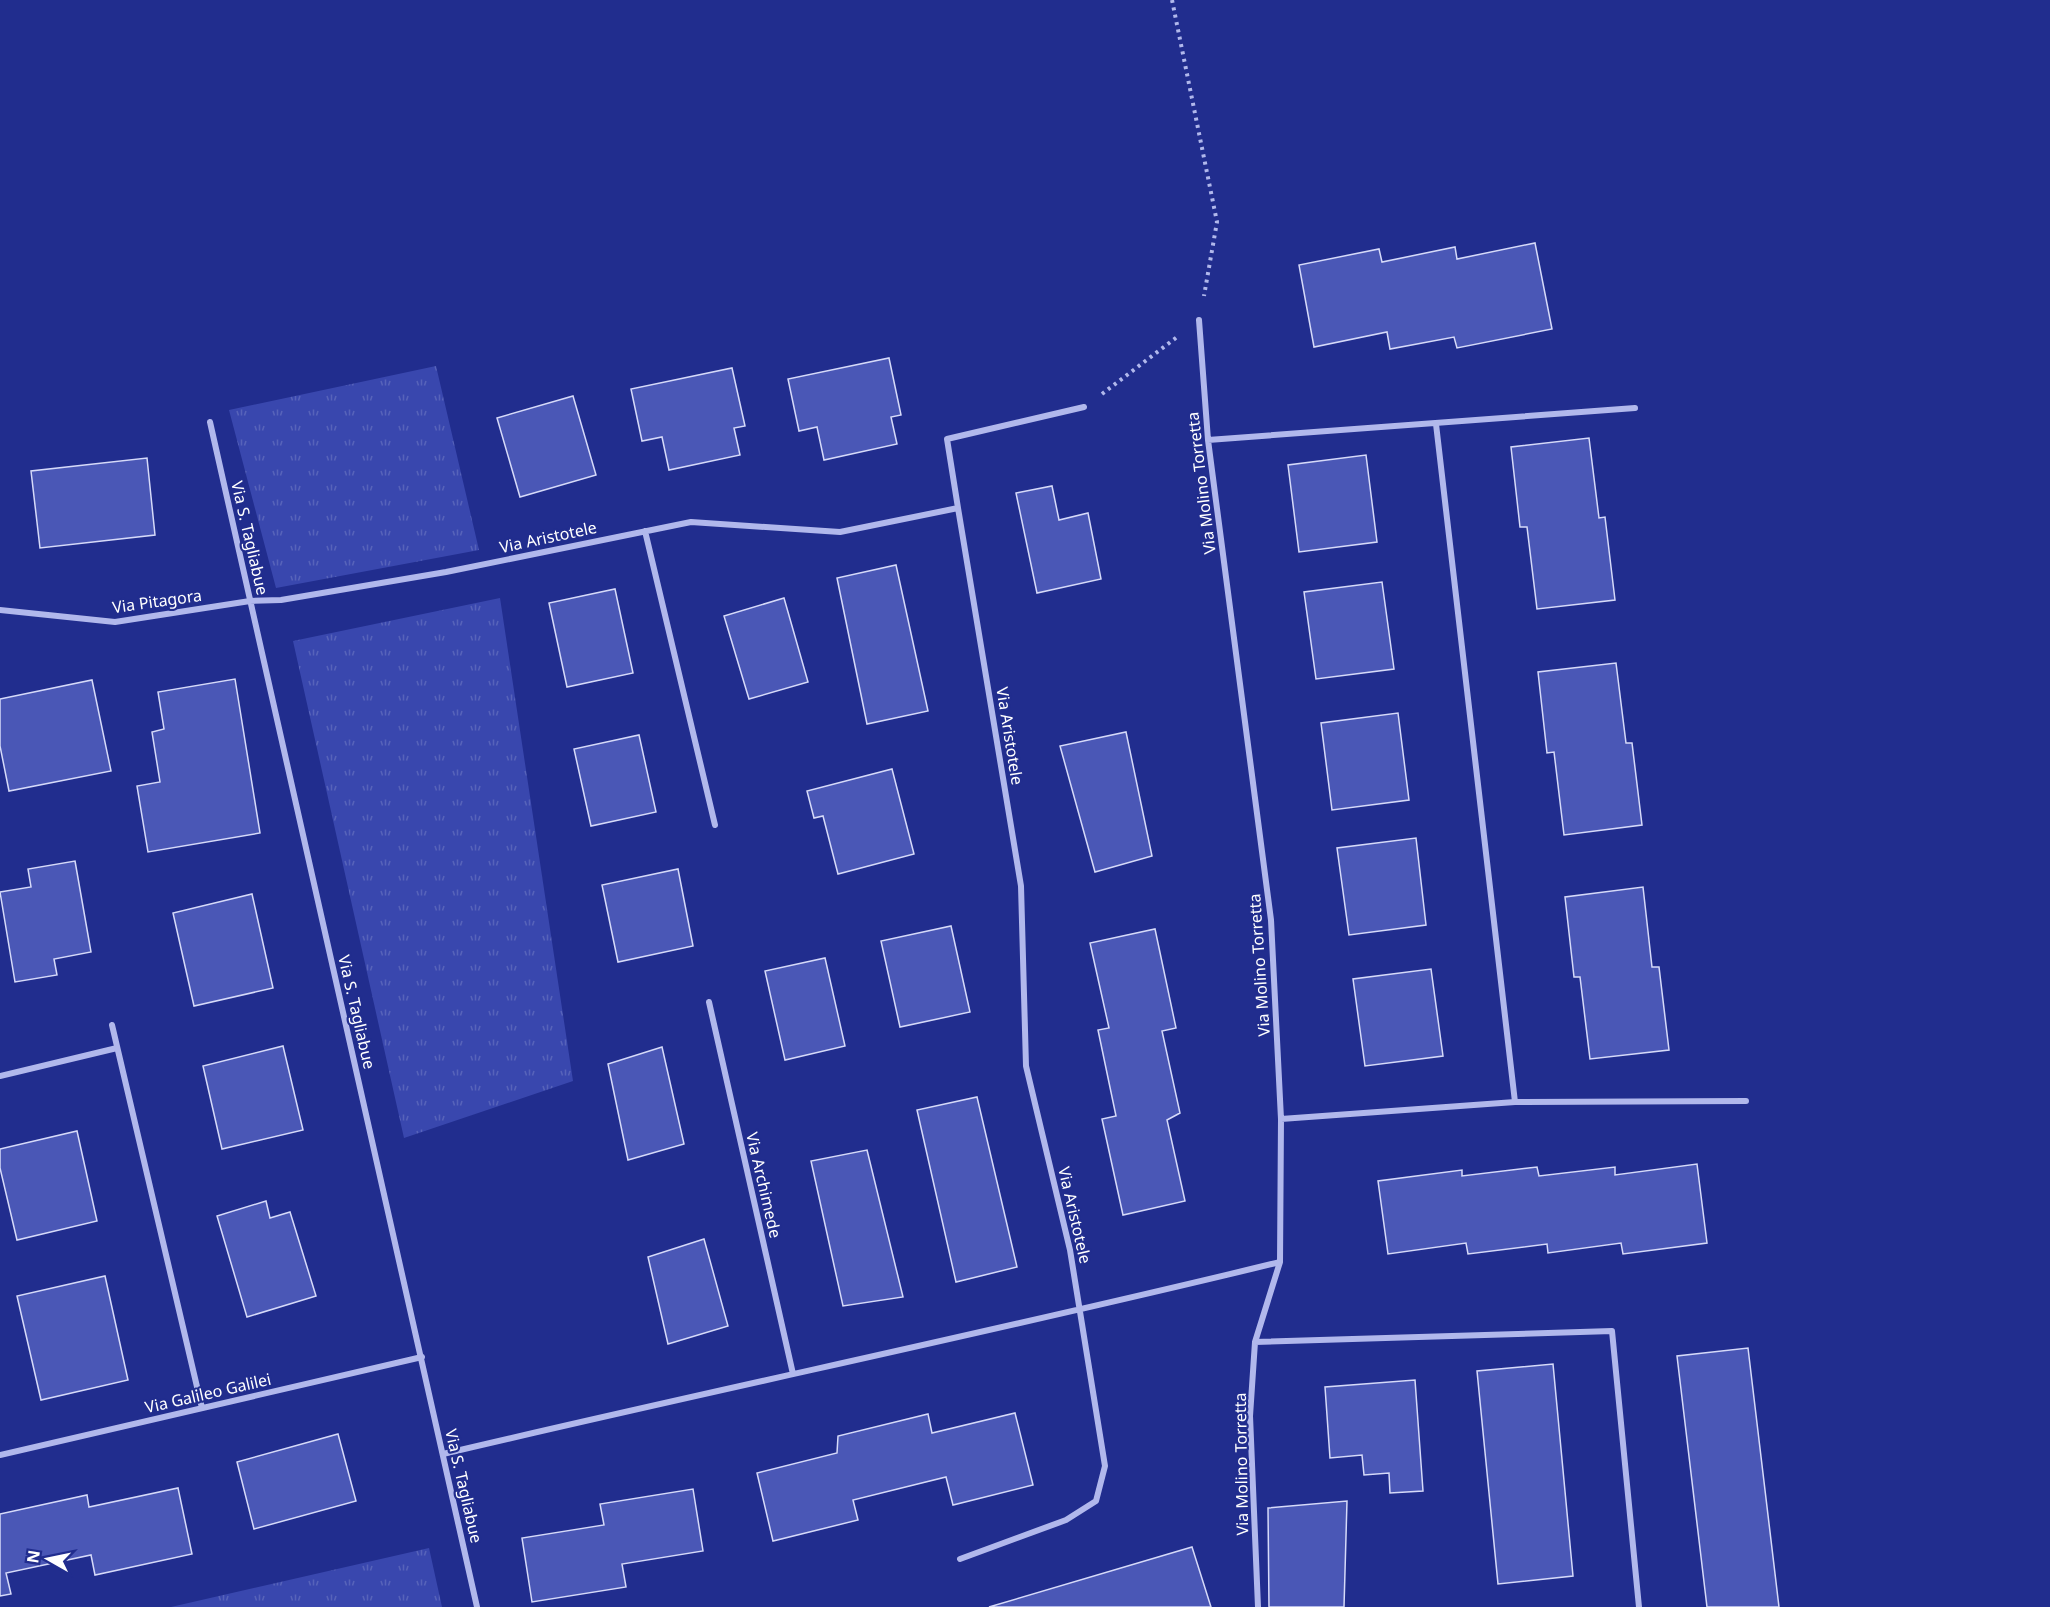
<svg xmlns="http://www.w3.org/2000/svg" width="2050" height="1607" viewBox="0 0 2050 1607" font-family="'Noto Sans',sans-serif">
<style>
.grass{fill:url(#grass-tufts)}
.building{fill:#4a57b6;stroke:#d6daf9;stroke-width:1.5}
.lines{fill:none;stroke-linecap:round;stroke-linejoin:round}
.path{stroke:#b1b8ec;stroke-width:4;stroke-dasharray:3 4.5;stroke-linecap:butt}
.street{stroke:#b1b8ec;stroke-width:6}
.labels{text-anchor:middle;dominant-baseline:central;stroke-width:4.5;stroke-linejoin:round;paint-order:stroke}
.street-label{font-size:16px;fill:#fff;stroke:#212d8e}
</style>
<defs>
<pattern id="grass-tufts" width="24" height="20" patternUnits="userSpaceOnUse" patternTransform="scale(1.5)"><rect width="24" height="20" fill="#3947ae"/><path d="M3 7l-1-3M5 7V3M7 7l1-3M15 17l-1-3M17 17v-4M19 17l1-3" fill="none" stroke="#5763ba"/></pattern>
</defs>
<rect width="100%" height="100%" fill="#212d8e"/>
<path class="grass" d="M436 366 479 550 276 588 229 410Z
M500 598 573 1081 404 1138 293 641Z
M429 1548 442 1607H171Z"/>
<path class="building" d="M1535 243 1552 329 1457 348 1454 337 1390 349 1387 332 1314 347 1299 265 1379 249 1382 262 1455 247 1457 259Z
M889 358 901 415 891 417 897 444 824 460 817 427 799 431 788 379Z
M732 368 745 426 734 428 740 455 669 470 662 437 642 441 631 389Z
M573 396 596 475 520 497 497 418Z
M1589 438 1599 518 1605 517 1615 600 1537 609 1527 527H1520L1511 447Z
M1366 455 1377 542 1299 552 1288 465Z
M147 458 155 535 40 548 31 471Z
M1052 486 1059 520 1088 513 1101 579 1037 593 1016 493Z
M896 565 928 711 867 724 837 578Z
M1382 582 1394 669 1316 679 1304 592Z
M615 589 633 673 567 687 549 603Z
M784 598 808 682 749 699 724 616Z
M1616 663 1626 743H1632L1642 825 1564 835 1554 752 1547 753 1538 672Z
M235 679 260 833 148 852 137 786 160 782 152 732 164 729 158 692Z
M92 680 111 771 9 791 0 746V699Z
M1398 713 1409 800 1332 810 1321 723Z
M1126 732 1152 856 1095 872 1060 746Z
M639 735 656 812 591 826 574 749Z
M892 769 914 854 838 874 823 816 814 818 807 791Z
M1416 838 1426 925 1349 935 1337 848Z
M75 861 91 952 54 959 57 975 15 982 0 892 31 887 28 869Z
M678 869 693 946 618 962 602 885Z
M1643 887 1652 967H1659L1669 1050 1590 1059 1580 977H1574L1565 897Z
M252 894 273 988 194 1006 173 913Z
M951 926 970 1012 900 1027 881 941Z
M1155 929 1176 1028 1162 1031 1180 1113 1167 1120 1185 1201 1123 1215 1102 1119 1116 1116 1098 1030 1109 1028 1090 943Z
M825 958 845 1046 785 1060 765 971Z
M1431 969 1443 1056 1365 1066 1353 979Z
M283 1046 303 1130 222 1149 203 1066Z
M662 1047 684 1144 628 1160 608 1064Z
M977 1097 1017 1267 956 1282 917 1110Z
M77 1131 97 1221 17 1240 0 1168V1149Z
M867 1150 903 1297 843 1306 811 1161Z
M1697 1164 1707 1243 1623 1254 1621 1243 1548 1253 1547 1244 1468 1254 1466 1243 1388 1254 1378 1181 1462 1170V1176L1537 1167 1539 1176 1615 1167V1175Z
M266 1201 270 1218 290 1212 316 1296 247 1317 217 1216Z
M704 1239 728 1326 668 1344 648 1257Z
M105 1276 128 1380 41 1400 17 1296Z
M1748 1348 1779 1607H1707L1677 1356Z
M1553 1364 1573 1576 1498 1584 1477 1371Z
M1415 1380 1423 1491 1390 1493 1389 1473 1364 1475 1362 1455 1330 1458 1325 1387Z
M1015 1413 1033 1485 953 1505 946 1477 853 1500 858 1520 773 1541 757 1473 837 1453 838 1436 928 1414 932 1433Z
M338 1434 356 1501 254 1529 237 1462Z
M178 1488 192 1554 95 1575 91 1555 6 1573 11 1594 0 1596V1514L87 1495 89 1507Z
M693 1489 703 1551 622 1564 626 1587 532 1602 522 1538 604 1525 600 1504Z
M1347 1501 1344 1607H1269L1268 1508Z
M1192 1547 1211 1607H989Z"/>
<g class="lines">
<path class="path" d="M1172 0 1217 222 1204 296
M1102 394 1177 337"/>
<path class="street" d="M1199 320 1208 440 1271 920 1281 1119 1280 1262 1255 1342 1250 1416 1258 1607
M210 422 477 1607
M1436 424 1515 1102
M1208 440 1635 408
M958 508 947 439 1084 407
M645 531 715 825
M0 610 115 622 250 601 281 600 446 572 691 522 840 532 958 508 1021 886 1026 1066 1070 1250 1105 1466 1096 1501 1066 1520 960 1559
M709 1002 793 1374
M112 1025 202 1408
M0 1076 117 1048
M1281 1119 1515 1102 1746 1101
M1255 1342 1612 1331 1639 1607
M443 1454C722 1388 1002 1330 1280 1262
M0 1455 422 1357"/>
</g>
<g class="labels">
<g class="street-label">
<text transform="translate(1201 483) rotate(-97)">Via Molino Torretta</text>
<text transform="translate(548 537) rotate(-12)">Via Aristotele</text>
<text transform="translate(250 538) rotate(77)">Via S. Tagliabue</text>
<text transform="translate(157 601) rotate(-8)">Via Pitagora</text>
<text transform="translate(1010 736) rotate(81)">Via Aristotele</text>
<text transform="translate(1259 965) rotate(-94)">Via Molino Torretta</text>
<text transform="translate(357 1012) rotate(77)">Via S. Tagliabue</text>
<text transform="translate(764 1185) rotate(77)">Via Archimede</text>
<text transform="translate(1075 1215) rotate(77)">Via Aristotele</text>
<text transform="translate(208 1393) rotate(-13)">Via Galileo Galilei</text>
<text transform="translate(1241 1464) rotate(-91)">Via Molino Torretta</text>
<text transform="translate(464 1486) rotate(77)">Via S. Tagliabue</text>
</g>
</g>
<g transform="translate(48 1559) rotate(279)" stroke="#212d8e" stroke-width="4.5" paint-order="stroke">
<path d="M0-4.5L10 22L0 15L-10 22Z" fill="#ffffff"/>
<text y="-9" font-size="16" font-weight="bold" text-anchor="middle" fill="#ffffff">N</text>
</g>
</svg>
